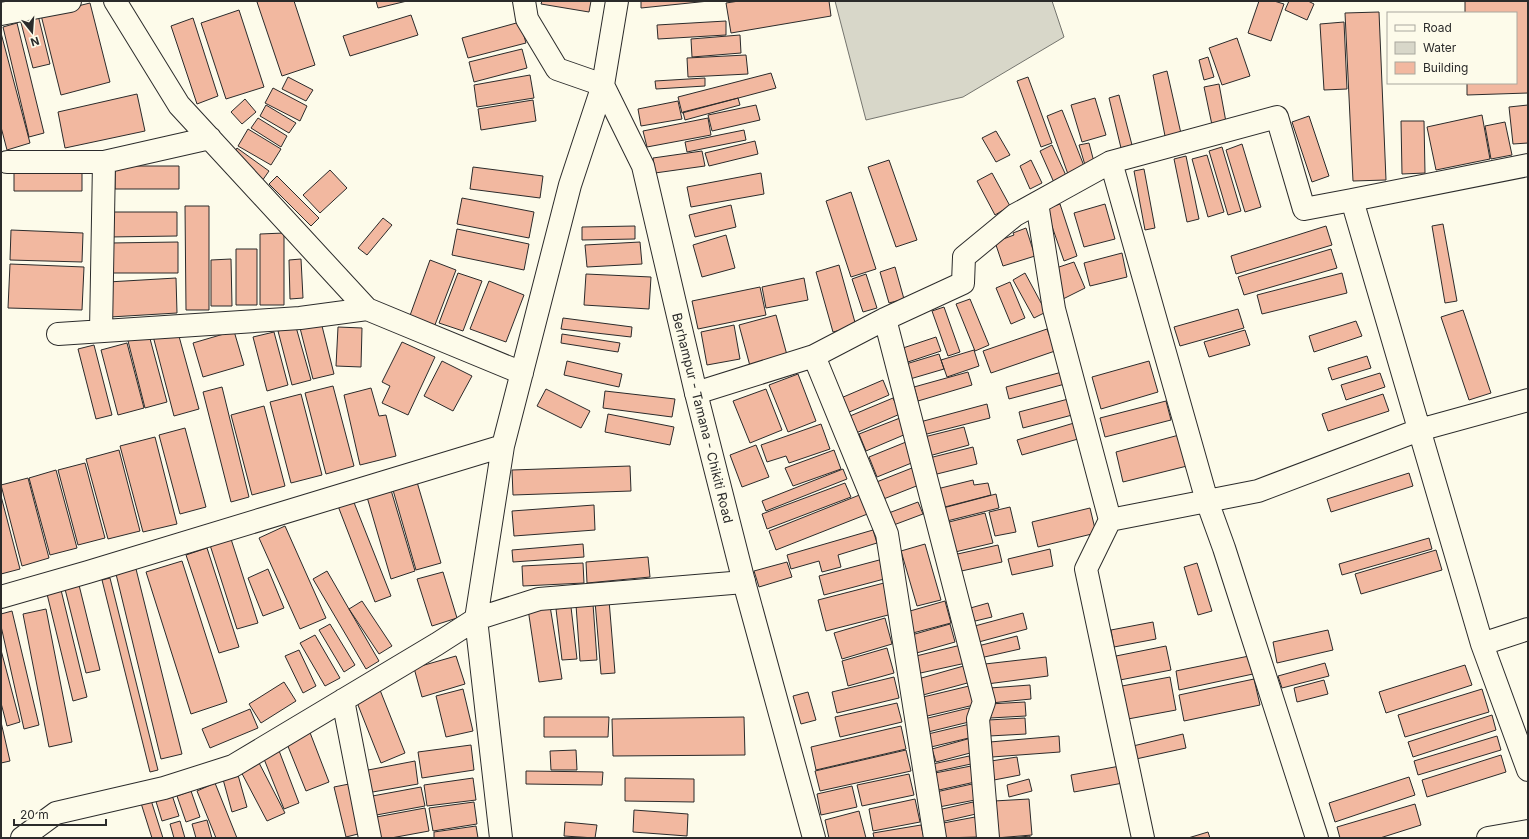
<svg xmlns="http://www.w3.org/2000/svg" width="1529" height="839" viewBox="0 0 1529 839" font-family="Inter,sans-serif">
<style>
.water{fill:#d8d7c9;stroke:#74746e}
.building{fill:#f2b8a0;stroke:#2b2b2b}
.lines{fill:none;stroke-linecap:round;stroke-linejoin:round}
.street-casing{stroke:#2b2b2b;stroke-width:24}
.primary-casing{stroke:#2b2b2b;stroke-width:24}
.street{stroke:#fdfbea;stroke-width:22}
.primary{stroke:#fdfbea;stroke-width:22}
.labels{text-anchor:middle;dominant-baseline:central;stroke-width:3;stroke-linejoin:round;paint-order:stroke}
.street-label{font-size:13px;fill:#2b2b2b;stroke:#fdfbea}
</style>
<rect width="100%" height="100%" fill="#fdfbea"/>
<path class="water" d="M835 1H1052L1064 37 963 97 866 120Z"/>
<path class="building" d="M260 1H294L315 65 282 76 257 2Z
M376 1H407L378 8Z
M542 1H591L589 12 541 4Z
M641 1H709L641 8Z
M739 1H829L831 16 731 33 726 3Z
M1259 1H1274L1284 4 1271 41 1248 33Z
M1289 1H1308L1314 4 1307 20 1285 10Z
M1465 1H1528V93L1467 95V83H1516V13H1465Z
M90 3 110 82 61 95 41 15Z
M239 10 264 87 226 99 201 23Z
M1379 12 1386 180 1353 181 1345 13Z
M38 15 50 64 33 68 20 19Z
M411 15 418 35 350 56 343 36Z
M193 18 218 96 197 104 171 26Z
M726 21V35L658 39 657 25Z
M520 22 526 43 468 58 462 38Z
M1344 22 1347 89 1324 90 1320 24Z
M17 23 44 133 29 137 3 27Z
M1 33 30 143 7 150 1 127Z
M740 35 741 53 692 57 691 39Z
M1237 38 1250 76 1222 85 1209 48Z
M522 49 527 68 474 82 469 62Z
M746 55 748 74 688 77 687 58Z
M1208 57 1214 77 1204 80 1199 60Z
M1167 71 1182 138 1166 141 1153 75Z
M771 73 776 88 682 113 678 97Z
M530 75 534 98 477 107 474 85Z
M288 77 313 90 306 101 282 89Z
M1028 77 1052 143 1041 147 1017 81Z
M705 78V86L656 89 655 81Z
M1219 84 1226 122 1212 125 1204 87Z
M273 88 307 106 300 121 265 103Z
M137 94 145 131 65 148 58 112Z
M1119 95 1132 145 1121 148 1109 98Z
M738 98 740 105 685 120 683 112Z
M1095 98 1106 135 1082 142 1071 105Z
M245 99 256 112 242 124 231 112Z
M533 100 536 121 481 130 478 109Z
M678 101 682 119 641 126 638 109Z
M266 105 296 123 289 133 260 116Z
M756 105 760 120 712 131 708 115Z
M1528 105V143L1513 144 1509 107Z
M1062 110 1086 171 1069 177 1047 116Z
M1482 115 1490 159 1436 170 1427 127Z
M1309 116 1329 176 1312 182 1292 122Z
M258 118 287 136 281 147 251 128Z
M708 118 711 135 647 147 643 131Z
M1401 121H1424L1425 173 1402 174Z
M1505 122 1512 155 1491 159 1485 126Z
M248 129 281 149 271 165 238 146Z
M744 130 746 140 687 152 685 142Z
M996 131 1010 155 996 162 982 138Z
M755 141 758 154 709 166 705 153Z
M1089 143 1094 162 1085 165 1079 145Z
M1242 144 1261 207 1245 212 1226 150Z
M1052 145 1069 182 1056 187 1040 151Z
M1222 147 1241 211 1228 215 1209 151Z
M237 148 269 171 262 181 230 159Z
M702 151 705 166 655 173 653 158Z
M1207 155 1224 212 1208 217 1192 159Z
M1186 156 1199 219 1187 222 1174 159Z
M889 160 917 240 896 247 868 167Z
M1031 160 1042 183 1030 189 1020 166Z
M14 166H82V191H14Z
M115 166H179V189H115Z
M473 167 543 176 540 198 470 189Z
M1144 169 1155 228 1145 230 1134 171Z
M330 170 347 188 320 213 303 195Z
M761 173 764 194 691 207 687 187Z
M992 173 1010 206 995 215 977 181Z
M277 176 319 218 311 226 269 184Z
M851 192 876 269 851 277 826 201Z
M462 198 534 212 529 238 457 224Z
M1060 204 1077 256 1064 261 1046 209Z
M1105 204 1115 239 1084 247 1074 213Z
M731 205 736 227 695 237 689 215Z
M185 206H209V310H186Z
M107 212H177V236L108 237Z
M383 218 392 225 367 255 358 248Z
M1443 224 1457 301 1445 303 1432 226Z
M635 226V239L582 240V227Z
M1326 226 1332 245 1236 274 1231 256Z
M1026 228 1035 256 1003 266 995 242 1014 235 1013 233Z
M457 229 529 244 524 270 452 255Z
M11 230 83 233 82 262 10 260Z
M284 233V305H260V234Z
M726 235 735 268 702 277 693 245Z
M178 242V273H111V243Z
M640 242 642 264 587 267 585 245Z
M236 249H257V305H236Z
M1331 249 1337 268 1244 295 1238 277Z
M1122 253 1127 277 1090 286 1084 263Z
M231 259 232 306H211V260Z
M301 259 303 298 290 299 289 260Z
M430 260 456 270 433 330 408 321Z
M1074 262 1085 288 1063 299 1050 270Z
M10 264 84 267 82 310 8 308Z
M839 265 856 326 833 332 816 272Z
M895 267 904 299 889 303 880 272Z
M458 273 482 281 463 331 439 323Z
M1025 273 1046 312 1034 318 1013 280Z
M1342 273 1347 293 1262 314 1257 295Z
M586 274 651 277 649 309 584 305Z
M866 274 877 308 863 312 852 279Z
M176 278 177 313 110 317 108 282Z
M804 278 808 300 766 308 762 287Z
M489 281 524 295 506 342 470 329Z
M1010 282 1025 318 1011 324 996 288Z
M760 287 766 315 698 329 692 301Z
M970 299 989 345 975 351 956 304Z
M944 307 960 352 948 356 932 311Z
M1238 309 1244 328 1180 346 1174 327Z
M1463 310 1491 393 1469 400 1441 317Z
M776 315 787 355 750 366 739 325Z
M563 318 632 327 631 337 561 329Z
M1356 321 1362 336 1314 352 1309 336Z
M321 322 334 374 313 379 300 328Z
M734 325 740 359 707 365 701 332Z
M296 327 311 380 292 385 278 331Z
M338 327 362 328 361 367 336 366Z
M177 329 199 409 174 416 153 336Z
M1047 329 1055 351 991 373 983 351Z
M1245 330 1250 345 1209 357 1204 342Z
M234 331 244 365 203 377 193 343Z
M274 332 288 385 267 391 253 337Z
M562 334 620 343 618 352 561 343Z
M149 335 167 402 145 408 128 341Z
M936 337 941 351 908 362 903 348Z
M402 342 435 357 408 415 382 403 390 386 382 382Z
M127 343 144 408 118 415 101 350Z
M94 345 112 415 96 419 78 349Z
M974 350 979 366 947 377 941 360Z
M939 354 944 369 910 379 906 364Z
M1367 356 1371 368 1332 380 1328 368Z
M442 361 472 376 453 411 424 396Z
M567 361 622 374 619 387 564 375Z
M1149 361 1158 392 1101 409 1092 377Z
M968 372 972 385 918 401 914 387Z
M1062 372 1065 384 1009 399 1006 387Z
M1380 373 1385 387 1346 400 1341 385Z
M798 374 816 421 788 432 769 385Z
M883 380 889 395 847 413 841 398Z
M333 386 354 466 326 474 305 393Z
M222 387 249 497 231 502 203 392Z
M371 388 379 416 386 415 396 456 360 465 344 395Z
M546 389 590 411 581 428 537 406Z
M766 389 782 430 750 443 733 401Z
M605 391 675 399 672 417 603 408Z
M301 394 322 475 291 483 270 402Z
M1383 394 1389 411 1328 431 1322 414Z
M893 398 900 414 856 433 850 416Z
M1072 398 1076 414 1023 428 1019 412Z
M1166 401 1171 420 1105 437 1100 418Z
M987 404 990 418 923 435 920 422Z
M264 406 285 486 252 495 231 415Z
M608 414 674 427 670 445 605 432Z
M900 418 906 434 866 451 859 434Z
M1074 423 1078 439 1022 455 1017 440Z
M821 424 830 449 789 463 786 456 767 462 761 445Z
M964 427 969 445 929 456 924 437Z
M185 428 206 507 180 514 159 435Z
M1179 435 1187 466 1123 482 1116 452Z
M155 437 177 524 143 532 120 446Z
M906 442 914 462 877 477 869 457Z
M756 445 769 477 742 487 730 455Z
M973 447 977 464 933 475 929 458Z
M119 450 140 531 108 539 86 459Z
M834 450 841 469 793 486 785 468Z
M85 463 105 538 78 545 58 470Z
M630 466 631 491 513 495 512 470Z
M912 468 919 485 881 500 874 483Z
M843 469 847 479 766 511 762 501Z
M56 470 77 548 50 555 29 478Z
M1409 473 1413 486 1331 512 1327 499Z
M28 478 49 558 22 566 1 485Z
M973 480 974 485 988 483 991 495 941 508 937 489Z
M417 482 441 563 416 570 393 490Z
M845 483 851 497 767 529 762 514Z
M391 490 415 571 391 579 367 497Z
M862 494 870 513 776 550 769 531Z
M996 494 999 508 947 521 943 508Z
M1 496 20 569 1 574Z
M353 500 391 596 375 602 338 506Z
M918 502 923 514 891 526 886 514Z
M594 505 595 530 514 536 512 511Z
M1010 507 1016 532 995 536 989 512Z
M1090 508 1096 533 1038 547 1032 522Z
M985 513 993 543 951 553 945 523Z
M285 526 326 618 300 629 259 538Z
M873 530 877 543 838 555 841 567 822 572 819 561 791 569 787 555Z
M1429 538 1432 549 1342 575 1339 564Z
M231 539 258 623 237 629 210 545Z
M583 544 584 557 513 562 512 550Z
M925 544 941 600 917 606 901 551Z
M998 545 1002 562 957 572 953 555Z
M207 548 239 647 219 653 186 555Z
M1050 549 1053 566 1012 575 1008 559Z
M1436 550 1442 570 1361 594 1355 574Z
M648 557 650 577 587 583 586 562Z
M883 559 888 578 824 595 819 576Z
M182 561 227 702 191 714 146 572Z
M787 562 792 577 759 587 754 571Z
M583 563 584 583 523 586 522 566Z
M1197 563 1212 611 1198 615 1184 567Z
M136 569 182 754 161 759 116 574Z
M268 569 284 608 263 616 248 578Z
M327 571 379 661 366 669 313 579Z
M443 572 457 618 432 626 417 579Z
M110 578 158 770 150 772 102 580Z
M884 583 892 614 826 631 818 600Z
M79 585 100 670 86 673 65 589Z
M61 590 87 697 73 701 47 594Z
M609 600 615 673 601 674 595 601Z
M362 601 392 646 379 654 349 609Z
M945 601 951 623 909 634 903 613Z
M988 603 992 617 971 622 967 609Z
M593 604 597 660 580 661 576 605Z
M550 606 562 679 539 682 528 609Z
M571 607 577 659 562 660 556 609Z
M46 609 72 742 49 747 23 614Z
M12 611 39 725 24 729 1 626V614Z
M1023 613 1027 629 975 643 971 627Z
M885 618 892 644 842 659 834 633Z
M1153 622 1156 639 1114 647 1111 630Z
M330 624 355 665 344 672 319 630Z
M950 624 955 642 913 654 908 636Z
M1328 630 1333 650 1277 663 1273 642Z
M315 635 340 678 325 686 300 643Z
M1017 636 1020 649 980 658 978 646Z
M961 645 966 663 916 674 912 657Z
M1166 646 1171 670 1120 680 1116 656Z
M887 648 894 673 848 686 842 661Z
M1 650 20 722 7 726 1 703Z
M299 650 316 686 303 693 285 656Z
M456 656 465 684 422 697 414 668Z
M1249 656 1253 674 1179 690 1176 671Z
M1046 657 1048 676 987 684 985 664Z
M1325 663 1329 676 1282 688 1278 676Z
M967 665 971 682 923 695 918 679Z
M1465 665 1472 685 1386 713 1379 692Z
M894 677 899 698 837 713 832 692Z
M1170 677 1176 710 1128 719 1122 686Z
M1254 679 1260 705 1184 721 1179 695Z
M1324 680 1328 694 1297 702 1294 688Z
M284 682 296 701 261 723 249 704Z
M1030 685 1031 699 991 703 990 688Z
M969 686 974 705 923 717 919 698Z
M463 689 473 731 446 737 436 696Z
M1482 689 1489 712 1405 737 1398 715Z
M380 690 405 753 381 763 356 700Z
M808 692 816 720 801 724 793 696Z
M1025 702 1026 716 990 718 989 704Z
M897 703 902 722 840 737 835 717Z
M969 708 973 721 928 732 924 719Z
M250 709 258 728 210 748 202 729Z
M1492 715 1496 730 1413 757 1408 742Z
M544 717H609L608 737H544Z
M744 717 745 755 613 756 612 719Z
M1025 718 1026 734 989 736 988 720Z
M1 722 10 761 1 763Z
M970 724 973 737 931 747 928 734Z
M901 726 906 749 816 770 811 747Z
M309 730 329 782 306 791 285 739Z
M1183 734 1186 748 1136 759 1133 746Z
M1059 736 1060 752 992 757 990 742Z
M1497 736 1501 750 1418 775 1414 761Z
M971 738 974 752 936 762 932 749Z
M471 745 474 770 422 778 418 752Z
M278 748 299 803 284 809 262 754Z
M576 750 577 770H551L550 751Z
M906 750 911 771 820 791 815 771Z
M1501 755 1506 772 1427 797 1422 780Z
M969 756 971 764 934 772 933 764Z
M256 757 285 813 267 821 238 766Z
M1017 757 1020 775 994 780 991 761Z
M415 761 418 784 367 793 363 771Z
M971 766 975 782 939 790 935 773Z
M1120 766 1123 783 1074 792 1071 775Z
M236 768 247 807 232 812 221 772Z
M526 771 603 772 602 785 526 784Z
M909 774 914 795 862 806 857 785Z
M1409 777 1415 795 1335 822 1329 803Z
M473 778 476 800 427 806 424 785Z
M625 778 694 779V802L625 801Z
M1029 779 1032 791 1009 797 1007 785Z
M215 783 237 838H216L197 791Z
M349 784 362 833 346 837 334 787Z
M972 784 975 800 939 807 936 792Z
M852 786 857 807 821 815 817 794Z
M421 787 425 806 371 816 367 797Z
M170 789 179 816 162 821 154 795Z
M191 791 200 817 186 822 177 796Z
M150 797 163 838H152L140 800Z
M915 799 920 822 873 831 869 809Z
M1029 799 1032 835 996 838 994 801Z
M474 802 477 824 433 831 429 808Z
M973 802 976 814 941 822 938 810Z
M1415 804 1421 825 1380 838H1340L1337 827Z
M425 808 429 831 391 838H375L371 818Z
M634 810 688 814 687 836 633 832Z
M859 811 866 838H829L825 820Z
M975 817 979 837 940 838 938 824Z
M207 820 212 838H196L192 824Z
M180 821 185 838H174L170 824Z
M565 822 597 825 595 838 564 836Z
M921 825 924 838H874L873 833Z
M476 826 478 838H434V832Z
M1208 832 1210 838H1188Z
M1030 836V838H1011Z"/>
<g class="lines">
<g class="street-casing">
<path id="street" d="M115 1 179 105 367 309 522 373
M1 14 70 1
M7 162H104L210 138
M1111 162 1207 501 1224 548 1317 838
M1528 165 1352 200 1482 644 1528 770
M1037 203 1054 309 1110 520 1258 491 1419 430 1528 400
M885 319 984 702 978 719 988 838
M101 331 104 162
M58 334 300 318 367 309
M814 356 887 534 935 838
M696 393 814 356 885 319 963 283 964 257 1015 215 1111 162 1277 117 1304 209 1352 200
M1110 520 1086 569 1143 838
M1 597 88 572 503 446
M1482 644 1528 629
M343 700 370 838
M22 838 56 813 164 788 233 766 437 644 476 619 539 599 744 582
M501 838 476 619 503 446 570 185 603 85
M1488 838 1528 831"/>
</g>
<g class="primary-casing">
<path id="primary" d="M524 1 527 19 557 69 603 85
M617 1 603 85 643 166 696 393 744 582 814 838"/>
</g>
<use href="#street" class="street"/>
<use href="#primary" class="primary"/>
</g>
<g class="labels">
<g class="street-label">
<text transform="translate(703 418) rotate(76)">Berhampur - Tamana - Chikiti Road</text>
</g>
</g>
<rect width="1529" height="839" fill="none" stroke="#2b2b2b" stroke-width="4"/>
<rect x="1387" y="12" width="130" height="72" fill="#fdfbea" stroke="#a9a89e"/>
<rect x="1395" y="25" width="20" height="6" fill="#fdfbea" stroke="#a9a89e"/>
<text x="1423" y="32" font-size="12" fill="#2b2b2b">Road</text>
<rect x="1395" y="42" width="20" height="12" fill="#d8d7c9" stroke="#a9a89e"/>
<text x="1423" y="52" font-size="12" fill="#2b2b2b">Water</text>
<rect x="1395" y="62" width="20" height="12" fill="#f2b8a0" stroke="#a9a89e"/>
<text x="1423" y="72" font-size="12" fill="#2b2b2b">Building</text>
<g transform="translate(32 32) rotate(163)" stroke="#fdfbea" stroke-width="3" paint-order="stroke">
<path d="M0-3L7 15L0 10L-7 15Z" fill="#2b2b2b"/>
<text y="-6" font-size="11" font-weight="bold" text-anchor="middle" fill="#2b2b2b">N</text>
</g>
<path d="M14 819v6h92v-6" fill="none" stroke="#2b2b2b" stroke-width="2"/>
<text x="20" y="819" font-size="12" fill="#2b2b2b" stroke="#fdfbea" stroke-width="3" paint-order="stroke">20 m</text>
</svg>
